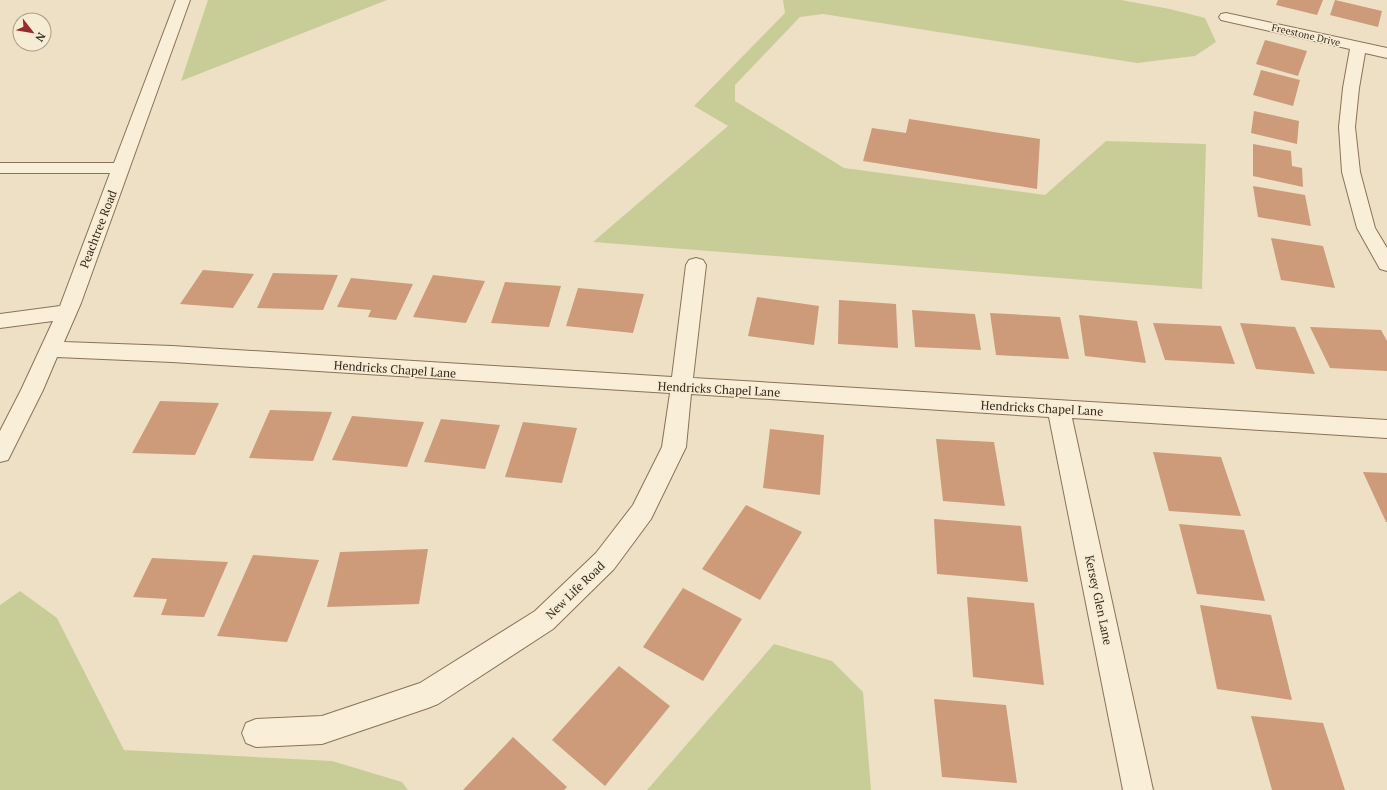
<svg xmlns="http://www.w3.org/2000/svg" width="1387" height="790" viewBox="0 0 1387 790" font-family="'PT Serif',serif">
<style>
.green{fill:#c8cd98}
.building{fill:#cd9a7a}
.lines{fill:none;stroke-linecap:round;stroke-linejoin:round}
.minor-casing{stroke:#89725a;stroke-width:2}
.minor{fill:#f9eed7;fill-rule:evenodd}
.labels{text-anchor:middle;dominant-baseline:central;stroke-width:3;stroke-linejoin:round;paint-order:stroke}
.far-street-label{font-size:10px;fill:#392a1e;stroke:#f6ebd3}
.street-label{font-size:12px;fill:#392a1e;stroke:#f6ebd3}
</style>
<rect width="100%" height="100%" fill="#eee0c4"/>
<path class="green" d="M208 0H387L181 81Z
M783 0H1121L1170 9 1205 18 1216 42 1195 56 1137 63 823 14 800 17 735 85V101L844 168 1045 195 1106 141 1206 144 1202 289 593 242 728 126 694 106 785 13Z
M20 591 57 618 124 750 332 761 402 782 408 790H0V605Z
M774 644 832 661 863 692 871 790H647Z"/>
<path class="building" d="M1278 0H1323L1317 15 1276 5Z
M1335 0 1382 11 1378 27 1330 15Z
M1265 40 1307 51 1298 76 1256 64Z
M1261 70 1300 80 1293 106 1253 95Z
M1254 111 1299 121 1297 144 1251 133Z
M909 119 1040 139 1037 189 863 161 872 128 906 133Z
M1253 144 1291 151 1292 166 1302 168 1303 187 1253 176Z
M1253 186 1305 195 1311 226 1258 217Z
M1271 238 1323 246 1335 288 1281 280Z
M203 270 254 274 233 308 180 304Z
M273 273 338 275 323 310 257 308Z
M433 275 485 281 466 323 413 317Z
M351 278 413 284 396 320 368 317 371 310 337 307Z
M505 282 561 286 549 327 491 323Z
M578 288 644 294 633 333 566 326Z
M757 297 819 306 814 345 748 336Z
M839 300 896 304 898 348 838 344Z
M912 310 975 314 981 350 915 347Z
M990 313 1060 317 1069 359 996 355Z
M1079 315 1137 321 1146 363 1085 356Z
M1153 323 1221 326 1235 364 1165 360Z
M1240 323 1295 327 1315 374 1256 369Z
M1310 327 1381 330 1387 341V371L1330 368Z
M160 401 219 403 195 455 132 453Z
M270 410 332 412 313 461 249 458Z
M352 416 424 422 407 467 332 460Z
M441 419 500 425 485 469 424 462Z
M523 422 577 428 562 483 505 477Z
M770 429 824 435 820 495 763 488Z
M936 439 994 442 1005 506 943 501Z
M1153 452 1221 457 1241 516 1169 511Z
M1363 472 1387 473V522H1386Z
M746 505 802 532 760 600 702 569Z
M934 519 1021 526 1028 582 937 574Z
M1179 524 1244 530 1265 601 1197 594Z
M428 549 419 604 327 607 340 552Z
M253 555 319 560 287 642 217 636Z
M152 558 228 562 204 617 161 615 167 599 133 597Z
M683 588 742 619 703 681 643 647Z
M967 597 1034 603 1044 685 973 677Z
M1200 605 1271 615 1292 700 1217 689Z
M619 666 670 706 605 786 552 740Z
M934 699 1006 705 1017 783 942 777Z
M1251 716 1323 723 1345 790H1272Z
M513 737 567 787 564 790H463Z"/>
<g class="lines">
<g class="minor-casing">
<path id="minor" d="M176 0H190L81 303 64 342 172 346 672 377 686 265 689 260 696 258 703 260 706 265 693 378 1387 420V438L1072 418 1153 790H1123L1049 417 691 394 686 447 651 519 614 569 553 629 438 704 428 708 322 744 256 747 246 743 242 733 246 723 256 719 322 716 420 683 535 611 596 553 633 505 662 447 670 393 172 362 57 357 43 390 8 460 0 462V431L21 390 53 321 0 328V314L60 306 110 173H0V163H114Z
M1226 13 1387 48V58L1365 53 1359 88 1355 127 1360 172 1375 228 1387 248V271L1380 269 1357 228 1342 172 1339 127 1343 88 1350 49 1221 20 1219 17 1221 14Z"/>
</g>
<use href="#minor" class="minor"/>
</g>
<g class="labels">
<g class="far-street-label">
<text transform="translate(1306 35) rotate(13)">Freestone Drive</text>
</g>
<g class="street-label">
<text transform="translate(98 229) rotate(-69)">Peachtree Road</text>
<text transform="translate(395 369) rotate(4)">Hendricks Chapel Lane</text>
<text transform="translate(719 389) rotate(3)">Hendricks Chapel Lane</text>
<text transform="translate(1042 408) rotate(3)">Hendricks Chapel Lane</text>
<text transform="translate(575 590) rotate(-44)">New Life Road</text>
<text transform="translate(1099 600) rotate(78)">Kersey Glen Lane</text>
</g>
</g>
<g transform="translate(32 32) rotate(121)"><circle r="19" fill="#f6ebd3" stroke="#aa9e8b"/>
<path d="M0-3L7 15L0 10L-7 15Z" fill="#982a2e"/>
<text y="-6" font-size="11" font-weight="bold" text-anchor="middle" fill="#392a1e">N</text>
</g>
</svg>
